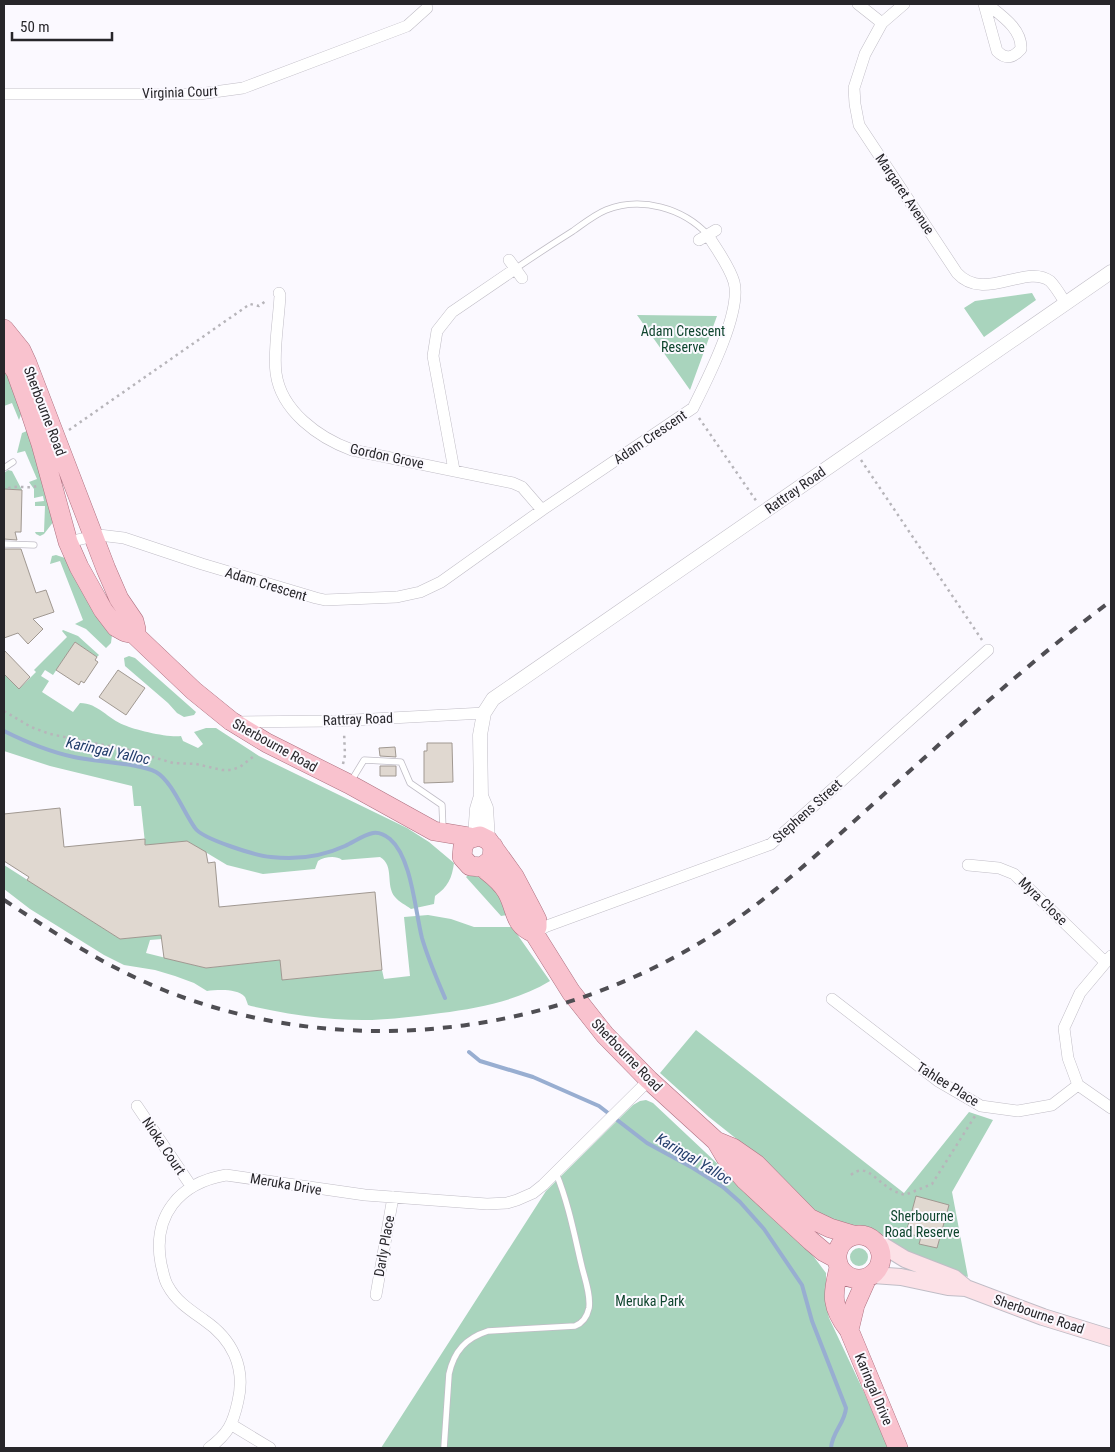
<svg xmlns="http://www.w3.org/2000/svg" width="1115" height="1452" viewBox="0 0 1115 1452" font-family="'Roboto Condensed',sans-serif">
<style>
.green{fill:#a9d4bd}
.lines{fill:none;stroke-linecap:round;stroke-linejoin:round}
.stream{stroke:#98aed1;stroke-width:4}
.building{fill:#e0d8d0;stroke:#a09891}
.service-casing{stroke:#c0bdc6;stroke-width:7}
.minor-casing{stroke:#c0bdc6;stroke-width:12}
.tertiary-casing{stroke:#c0bdc6;stroke-width:15}
.secondary-casing{stroke:#c0bdc6;stroke-width:18}
.primary-casing{stroke:#ad7180;stroke-width:20}
.path{stroke:#b7b5ba;stroke-width:2.5;stroke-dasharray:2.5 4;stroke-linecap:butt}
.service{stroke:#fff;stroke-width:5.5}
.minor{stroke:#fff;stroke-width:11}
.tertiary{stroke:#fff;stroke-width:14}
.secondary{stroke:#fce1e7;stroke-width:16}
.primary{stroke:#f9c2ce;stroke-width:19}
.rail{stroke:#4f4e53;stroke-width:4;stroke-dasharray:9 9;stroke-linecap:butt}
.labels{text-anchor:middle;dominant-baseline:central;stroke-width:4;stroke-linejoin:round;paint-order:stroke}
.street-label{font-size:14px;fill:#27262a;stroke:#fbf9ff}
.park-label{font-size:14px;fill:#0f452e;stroke:#fbf9ff}
.water-label{font-size:15px;font-style:italic;fill:#223d6b;stroke:#fbf9ff}
</style>
<rect width="100%" height="100%" fill="#fbf9ff"/>
<path class="green" d="M1032 293 1036 300 984 337 964 308 975 301Z
M637 315 717 316 690 390Z
M4 363 22 412 19 420 12 403 4 406Z
M27 431 31 433 54 521 44 534 40 536 36 534 35 532H44L45 506H35V502L44 501 43 496 34 498V489L29 482 37 479 25 451 17 453 22 433Z
M8 470 12 471 22 490 4 489V473Z
M56 555 65 558 112 635 111 643 106 648 86 629 75 624 83 620 60 561 50 564 52 556Z
M63 630 78 636 99 655 97 657 75 642 53 675 45 670 41 676 49 681 42 692 73 712 80 703C98 703 108 719 124 725 135 730 169 738 181 736L183 741 198 748 203 744 194 732 206 728H216L259 756 407 828 429 842 454 863C452 878 448 887 435 896L434 904 411 909C406 905 399 902 395 897 385 885 395 866 380 857L342 860C336 855 324 857 318 861L315 869 263 874 227 865 187 841 162 939 150 940 146 953 206 968 280 960 282 980 382 970 384 979 410 976 404 917 428 915 451 919 474 927H512L550 981C517 1001 479 1008 441 1013 418 1016 395 1019 372 1020 332 1021 291 1015 251 1006L248 1005C247 1002 246 999 245 997 237 988 217 990 207 991L194 983 175 976 155 970 124 965 104 955 30 909 4 889V865L120 939 155 935 141 806H134L132 786 50 766 4 751V674L19 689 36 672 34 670 67 637 62 631Z
M129 656 135 658 196 712 194 715 184 717 177 713 168 703 125 666 124 658Z
M469 874 484 879 499 893 507 915 501 916 466 877Z
M696 1030 904 1193 969 1112 993 1120 952 1192 968 1277 928 1263 892 1245 876 1232 870 1229 838 1222 815 1211 773 1168 709 1117 660 1073Z
M646 1100 653 1103 808 1249 826 1273V1302L829 1318 863 1390 888 1448H381L546 1191 633 1105 640 1101Z
M850 1257a9 9 0 1 1 18 0a9 9 0 1 1-18 0Z"/>
<g class="lines">
<path class="stream" d="M4 731C26 742 50 752 74 757 96 762 139 763 156 772 172 781 184 813 195 828 202 839 257 856 271 857 296 860 323 856 345 846 354 842 363 835 373 833 379 832 385 835 390 839 412 858 415 911 422 938 428 959 437 979 445 998
M469 1052 480 1061 533 1077 599 1106 647 1143 693 1168 723 1187 740 1202 764 1229 802 1285 812 1321 846 1408C845 1423 832 1432 831 1448"/>
</g>
<path class="building" d="M4 489 22 490 21 532H15L17 540 4 539Z
M4 549H21L36 593 46 590 54 612 33 619 43 629 28 644 18 633 4 638Z
M75 642 97 657 95 660 98 662 84 683 81 681 79 685 56 670Z
M4 650 30 677 19 689 4 674Z
M118 670 145 688 126 715 99 697Z
M427 743H452L453 782 424 783V751H427Z
M395 747 396 757 380 756 379 748Z
M380 766H396V776H380Z
M60 808 64 847 145 839V845L187 841 206 852 208 863 215 862 219 907 375 892 382 970 282 980 280 960 206 968 164 958 161 935 120 939 27 880 29 877 4 861V814Z
M916 1196 949 1205 937 1248 919 1244 921 1237 906 1233Z"/>
<g class="lines">
<g class="service-casing">
<path id="service" d="M515 269C534 256 554 243 573 231 583 224 594 215 606 210 641 196 683 208 708 235
M4 468 13 462
M4 544 34 545
M350 783 364 760 401 762 410 783 442 805 443 829
M444 1448 449 1374C454 1351 466 1338 488 1331L575 1326C583 1323 587 1317 589 1308 591 1294 584 1277 581 1263 574 1233 568 1202 556 1173"/>
</g>
<g class="minor-casing">
<path id="minor" d="M858 4 882 23
M904 4 882 23 865 54 854 88 855 104 859 125 957 273C984 303 1026 263 1050 281 1056 287 1061 296 1066 304
M984 4 997 51C1006 60 1013 58 1021 49 1022 29 1002 16 987 4
M4 94H199L243 88 407 26 427 8
M699 240 716 230
M509 260 522 278
M279 293 280 295C279 319 273 351 276 373 281 411 319 438 352 450L513 483 522 487 542 510
M454 470 433 356 437 331 452 312 515 269
M68 542 99 535 124 538 202 564 316 598 325 600 397 597 420 592 441 582 542 510 693 408C707 380 742 312 734 282 729 265 716 249 708 235
M235 722 335 721 484 713
M968 865 999 868 1014 874 1105 962
M534 933 547 926 771 844 988 650
M1111 956 1080 993 1064 1028 1068 1058 1078 1085 1111 1108
M832 999 938 1081 981 1106 1018 1111 1052 1105 1078 1085
M137 1106 191 1186
M376 1295 393 1197
M232 1425 270 1448
M209 1448C228 1434 233 1424 238 1401 246 1367 232 1339 204 1320 190 1310 176 1301 168 1286 164 1280 163 1271 161 1264 152 1216 179 1183 226 1175L365 1195 487 1204 507 1203 517 1200 533 1193 543 1185 649 1080"/>
</g>
<g class="tertiary-casing">
<path id="tertiary" d="M475 836 477 809 480 799
M488 840 486 808 481 796 480 735 484 713 493 699 1111 272"/>
</g>
<g class="secondary-casing">
<path id="secondary" d="M874 1240 905 1259 954 1278 966 1288 1043 1317 1111 1338
M873 1275 901 1277 948 1287 966 1288"/>
</g>
<g class="primary-casing">
<path id="primary" d="M4 329 21 350 27 363 106 569 119 599 134 621 136 629 134 634
M4 353 16 372 29 408 41 444 68 542 79 567 103 610 116 627 125 632 134 634 194 691 231 721 267 743 349 784 434 831 470 837
M493 846 492 859 482 867 470 866 462 857 463 846 468 839 480 836 488 840 514 876 533 912 537 920V927L534 933
M482 867C492 875 501 881 507 892 517 910 513 925 534 933L571 992 605 1035 649 1080 716 1141 726 1158 745 1180 811 1241 824 1252 837 1259
M716 1141 733 1148 756 1164 809 1218 830 1228 853 1235
M837 1257a22 22 0 1 1 44 0a22 22 0 1 1-44 0Z
M839 1268C832 1295 831 1307 849 1330L898 1448
M849 1330 855 1305 867 1278"/>
</g>
<path class="path" d="M699 418 757 502
M69 430 250 304 259 306 267 300
M861 460 982 640
M9 489V488C19 485 27 489 37 486
M4 711 31 727 50 734 129 750 173 763 196 764 222 770H231L240 767 254 756
M343 764 345 755 344 732
M851 1175C865 1163 874 1178 886 1186 891 1190 898 1193 905 1195L932 1184 975 1116"/>
<use href="#service" class="service"/>
<use href="#minor" class="minor"/>
<use href="#tertiary" class="tertiary"/>
<use href="#secondary" class="secondary"/>
<use href="#primary" class="primary"/>
<path class="rail" d="M4 900C56 934 108 968 166 991 358 1066 580 1033 745 913 790 880 831 842 872 805 950 735 1027 663 1111 601"/>
</g>
<g class="labels">
<g class="street-label">
<text transform="translate(180 92) rotate(-2)">Virginia Court</text>
<text transform="translate(905 194) rotate(56)">Margaret Avenue</text>
<text transform="translate(45 411) rotate(69)">Sherbourne Road</text>
<text transform="translate(650 437) rotate(-34)">Adam Crescent</text>
<text transform="translate(387 456) rotate(12)">Gordon Grove</text>
<text transform="translate(795 490) rotate(-35)">Rattray Road</text>
<text transform="translate(266 584) rotate(17)">Adam Crescent</text>
<text transform="translate(358 719) rotate(-2)">Rattray Road</text>
<text transform="translate(275 745) rotate(29)">Sherbourne Road</text>
<text transform="translate(807 811) rotate(-42)">Stephens Street</text>
<text transform="translate(1043 901) rotate(44)">Myra Close</text>
<text transform="translate(627 1055) rotate(46)">Sherbourne Road</text>
<text transform="translate(948 1084) rotate(32)">Tahlee Place</text>
<text transform="translate(164 1146) rotate(56)">Nioka Court</text>
<text transform="translate(286 1184) rotate(10)">Meruka Drive</text>
<text transform="translate(384 1246) rotate(-80)">Darly Place</text>
<text transform="translate(1039 1314) rotate(19)">Sherbourne Road</text>
<text transform="translate(874 1389) rotate(67)">Karingal Drive</text>
</g>
<g class="park-label">
<text x="683" y="331">Adam Crescent<tspan x="683" dy="16">Reserve</tspan></text>
<text x="922" y="1216">Sherbourne<tspan x="922" dy="16">Road Reserve</tspan></text>
<text x="650" y="1301">Meruka Park</text>
</g>
<g class="water-label">
<text transform="translate(108 751) rotate(12)">Karingal Yalloc</text>
<text transform="translate(694 1159) rotate(31)">Karingal Yalloc</text>
</g>
</g>
<rect width="1115" height="1452" fill="none" stroke="#27262a" stroke-width="10"/>
<path d="M12 32v8h100v-8" fill="none" stroke="#27262a" stroke-width="2.5"/>
<text x="20" y="32" font-size="15" fill="#27262a" stroke="#fbf9ff" stroke-width="4" paint-order="stroke">50 m</text>
</svg>
